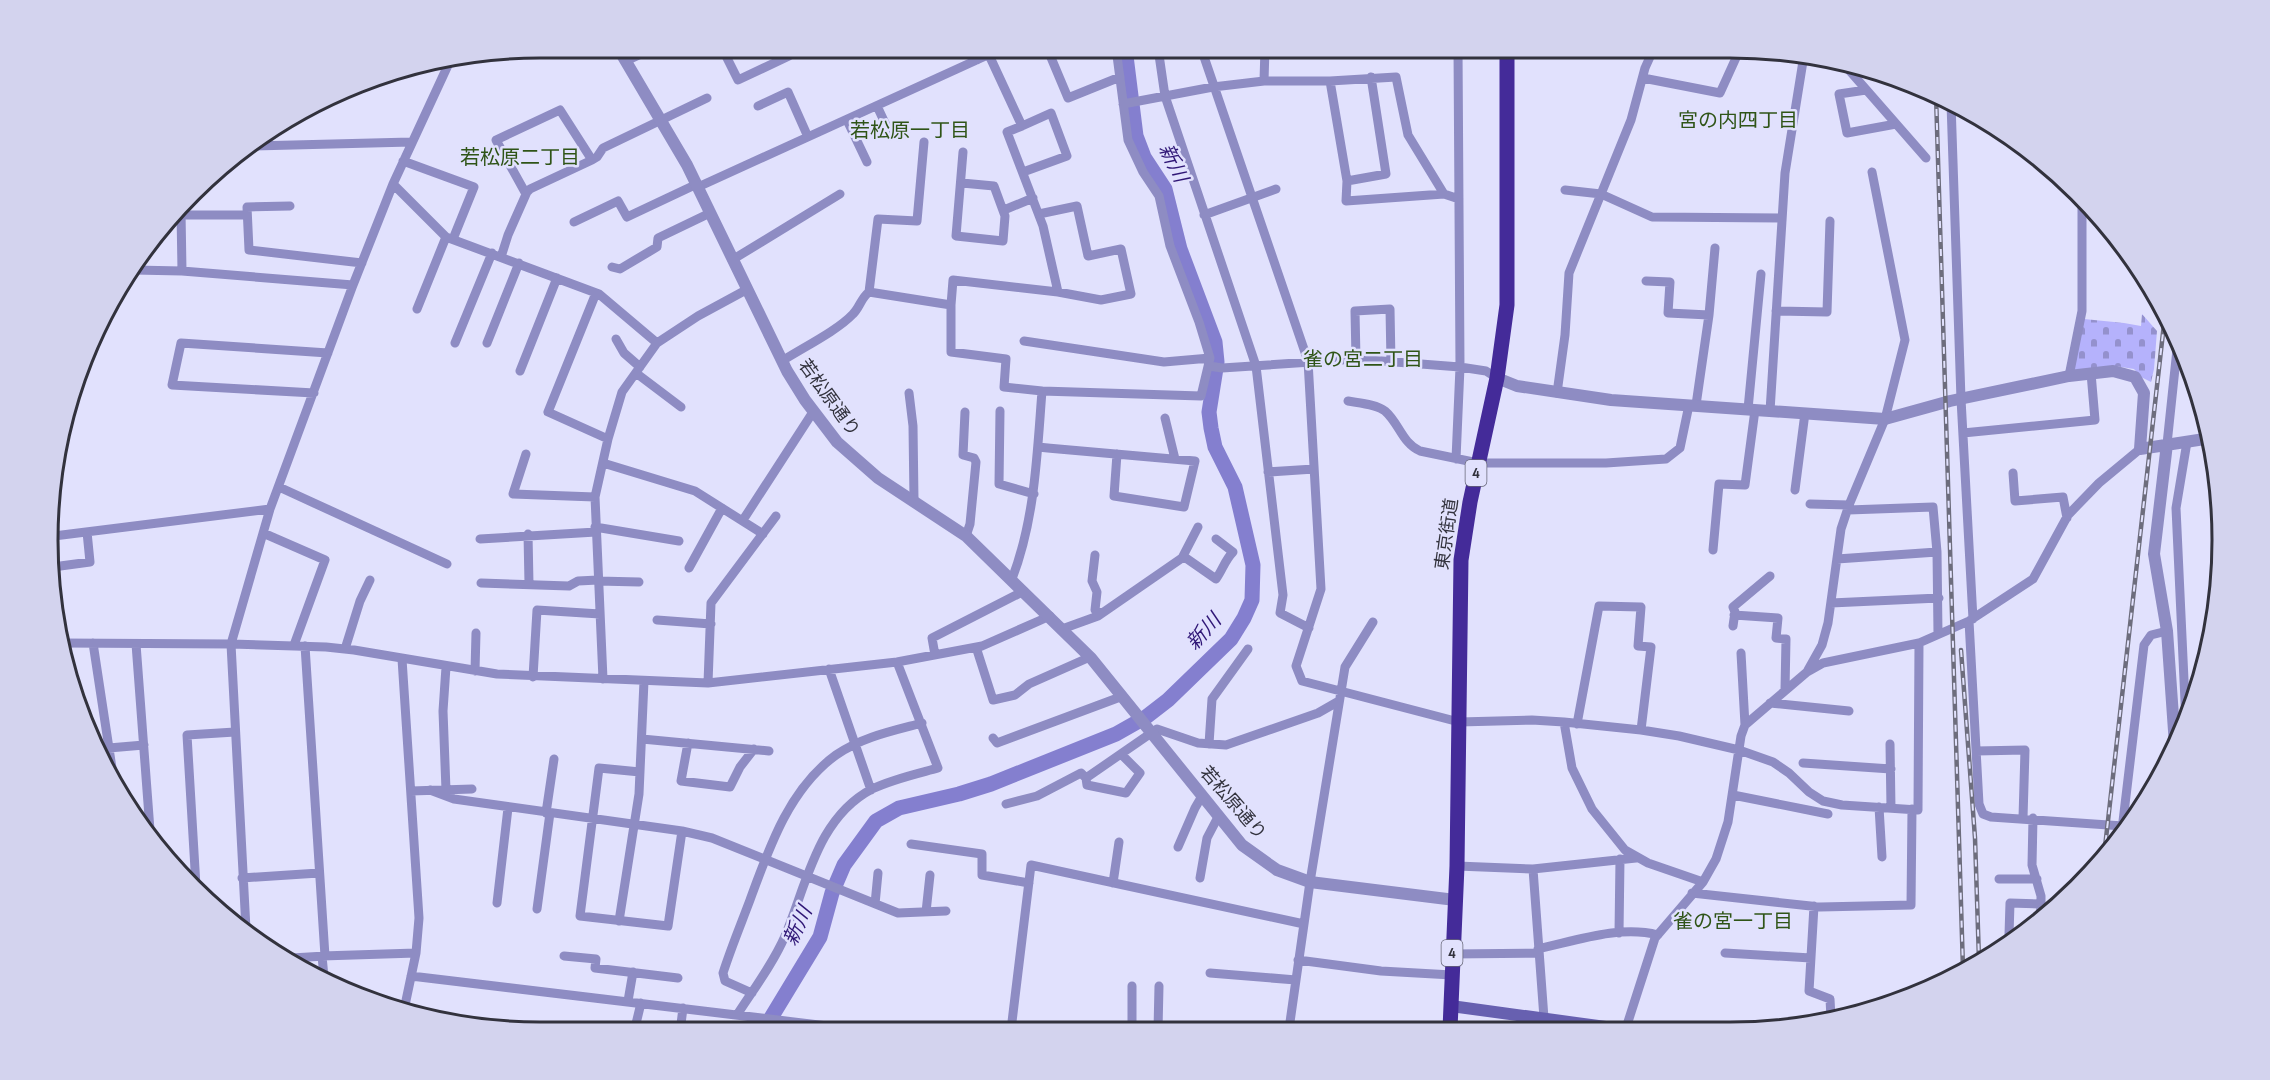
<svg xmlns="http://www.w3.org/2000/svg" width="2270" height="1080" viewBox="0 0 2270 1080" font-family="'Sofia Sans Condensed','Noto Sans JP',sans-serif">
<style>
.cemetery{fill:url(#cemetery-stones)}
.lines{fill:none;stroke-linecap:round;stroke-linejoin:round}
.river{stroke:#847fcf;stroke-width:15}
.minor{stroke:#8e8cc3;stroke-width:9}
.tertiary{stroke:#8e8cc3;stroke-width:12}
.secondary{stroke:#6760b0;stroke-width:12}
.trunk{stroke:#442b99;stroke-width:15}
.rail-casing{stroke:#6d6d7d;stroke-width:4.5}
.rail{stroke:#e1e1fd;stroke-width:2;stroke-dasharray:7;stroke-linecap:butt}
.labels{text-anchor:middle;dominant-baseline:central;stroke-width:5;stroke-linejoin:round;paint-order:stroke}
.shield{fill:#e1e1fd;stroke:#667;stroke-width:1.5}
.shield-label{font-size:16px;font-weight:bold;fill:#32323d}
.street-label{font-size:18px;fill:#32323d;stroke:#e1e1fd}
.neighbourhood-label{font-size:20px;fill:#2f5417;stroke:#e1e1fd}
.water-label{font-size:20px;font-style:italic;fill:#2f1676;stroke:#e1e1fd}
.rim{fill:none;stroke:#32323d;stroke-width:3}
</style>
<defs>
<pattern id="cemetery-stones" width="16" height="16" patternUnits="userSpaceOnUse" patternTransform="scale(1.5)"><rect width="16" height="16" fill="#b5b2fc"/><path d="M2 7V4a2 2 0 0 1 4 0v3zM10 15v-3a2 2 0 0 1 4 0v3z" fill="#9491cd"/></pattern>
</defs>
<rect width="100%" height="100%" fill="#e1e1fd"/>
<path class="cemetery" d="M2142 314 2157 331 2154 369 2151 382 2141 377 2134 369 2115 366 2073 372 2084 319 2124 323 2141 326Z"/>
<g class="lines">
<path class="river" d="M763 1031 820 937 832 893 844 865 876 821 899 808 959 794 991 784 1116 734 1146 717 1168 700 1231 639 1244 618 1252 600 1253 565 1235 487 1215 447 1211 428 1209 412 1217 362 1215 342 1180 249 1165 189 1144 157 1136 136 1125 48"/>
<path class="minor" d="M722 48 738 80 789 56 785 48
M971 48 977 60
M1047 48 1068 98 1120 77
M1158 48 1165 96 1256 366 1283 595 1280 613 1309 628
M1201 48 1308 361 1321 589 1296 666 1302 681 1459 722 1532 720 1564 722 1641 730 1679 736 1739 750 1773 762 1789 773 1809 792 1823 801 1842 805 1918 810 1919 643
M1458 50 1507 49
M989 55 1022 126 1007 132 1043 226 1058 292 1101 300 1131 294 1121 249 1088 256 1077 206 1039 214
M1050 56 1067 48
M626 61 654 48
M1842 62 1926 158
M1643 78 1720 93 1740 49
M1264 81H1330L1396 77 1408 135 1444 194 1459 199
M1330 81 1347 181 1346 201 1444 194
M1866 90 1839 94 1847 133 1896 124
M1951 103 1961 399 1973 619
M1123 104 1213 87 1264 81 1265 48
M758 106 788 92 808 137
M877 106 891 136
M847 120 867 162
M1022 126 1051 113 1067 156 1023 172
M250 146 411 142
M403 161 474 187 453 239
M1347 181 1386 174 1371 77
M962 183 994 186 1005 216 1003 241 956 236 963 152
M393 184 446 237 599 294 657 343
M698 187 1003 48
M1565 190 1601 194 1652 217 1782 218
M526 194 496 140 560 110 592 160
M290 206 247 207 249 250 362 263
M1004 210 1033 198
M181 212 182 271 353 285
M181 215H247
M1204 215 1276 189
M574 222 618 201 627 217 697 184
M501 257 508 235 527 192 530 189 592 160 597 157 603 148 707 98
M732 260 840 194
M612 267 620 269 657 247 658 238 710 213
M134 270 182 271
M1646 281 1670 282 1668 313 1709 315 1696 405
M869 292 951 305
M596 293 548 412 608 439
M417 309 446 237
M1776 311 1827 312 1830 221
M1709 315 1715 248
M616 339 624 353 640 367
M1024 341 1164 362 1210 358
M455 343 492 253
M487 343 519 263
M1356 359 1355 311 1390 309 1391 362
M782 361C802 348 837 331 853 314 860 307 861 298 869 292L878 219 917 221 924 142
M1209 366 1222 368 1356 359 1460 367 1486 371 1497 378
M520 371 557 278
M636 373 681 407
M2069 376 2082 311V197
M1042 391 1004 387 1006 359 951 352V305L953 280 1058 292
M314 393 172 385 181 343 328 353
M909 393 913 426 914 500
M1557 393 1565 335 1569 273 1631 120 1645 68 1654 48
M1348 401C1359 403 1376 404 1385 411 1399 423 1402 443 1420 451L1478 463H1606L1666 459 1680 448 1689 405
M1748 409 1761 274
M1000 411 999 484 1034 494
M1770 411 1785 173 1804 55
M965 412 963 455 974 458 976 462 970 524 966 536
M1165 418 1175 459
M1963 433 2095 420 2091 373
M2167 444 2178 340
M1038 447C1090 452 1142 456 1195 461L1184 507 1114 496 1117 454
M526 454 513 494 595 497
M1456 459 1460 367 1458 48
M603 463 695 491 763 534
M1268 472 1314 469
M2013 473 2015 501 2063 497 2067 518
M279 487 447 564
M1795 490 1805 413
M1810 504 1849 505
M1848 510 1933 507 1937 552 1938 634
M743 520 813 412
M595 527 679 541
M263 533 325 560 294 645
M528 534 529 584
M54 536 270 509
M480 539 596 532
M1713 550 1719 484 1745 485 1755 410
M1095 555 1092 581 1097 592 1095 610 1101 614
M1183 556 1216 579C1223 569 1225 560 1233 552L1216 539
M1837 559 1937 552
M53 567 90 562 87 532
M689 568 722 508
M1012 579C1035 519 1037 455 1042 391L1201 396 1210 358 1199 322 1170 246 1159 196 1143 172 1128 140 1116 48
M598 581 639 582
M481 583 569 586 578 581 598 580
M1831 603 1939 598
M1734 615 1778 618 1776 638 1786 639 1785 690
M657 620 711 624
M1969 621 1979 804 1983 814 1991 817 2123 826
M1733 626 1735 612 1733 607 1770 576
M1062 629 1098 616 1182 558 1198 527
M61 643 231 644 326 647 354 650 497 674 708 683 897 662 982 646 1050 616
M93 643 112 768 111 779
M136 644 150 830
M976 647 993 700 1015 695 1029 684 1090 657
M345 649 360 601 370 580
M1741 653 1745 725
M935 655 932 638 1024 591
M402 659 419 918 416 953 404 1010
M446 667 443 711 446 790
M829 669 871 790
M1808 670 1822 645 1828 623 1841 529 1849 505 1885 419 1905 340 1872 172
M475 671 476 633
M533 677 537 610 600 614
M603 679 595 497 608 439 622 392 657 343 698 316 746 290
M708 683 711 603 776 516
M1770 703 1849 711
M1564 722 1572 768 1592 809 1625 850 1648 863 1703 882
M2186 723 2176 508 2187 442
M1577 724 1599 606 1641 607 1638 646 1651 647 1641 730
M993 738 997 743 1123 696
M642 739 769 751
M688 743 681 781 730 787 740 767 754 749
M1209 744 1212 699 1248 649
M1890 744 1891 808
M97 749 144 745
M1976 751 2025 750 2023 818
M1803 763 1891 769
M640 772 599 768 580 916 668 926 682 831
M1086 778 1087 785 1126 793 1140 773 1121 754
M430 790 454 799 682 831 712 838 898 913 946 911
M411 791 472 789
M1733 795 1828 814
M1006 804 1037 796 1081 773 1086 778 1157 729 1198 743 1226 745 1318 713 1339 701
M1879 807 1882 857
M546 813 554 759
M2121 838 2144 645 2151 635 2167 631
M911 844 982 854V875L1029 883
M1178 847 1195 808 1202 796
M1457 866 1533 869 1636 858
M1533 869 1544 1018
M242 878 319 873
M1200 878 1207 838 1218 817
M1999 879H2037
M1113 883 1119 842
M196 886 187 735 235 732
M1692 893 1820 907 1911 905 1912 809
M497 903 508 808
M875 904 878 873
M1814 906 1809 991 1830 999 1831 1018
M537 909 550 813
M926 912 930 875
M2040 920 2041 904
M619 921 639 794 644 681
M246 929 231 644 270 509 353 285 393 184 449 63
M1619 933 1620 859
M2009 935 2010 903 2041 904V896L2032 865 2033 818
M1538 949C1575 941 1619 925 1658 935
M1725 953 1811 958
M1452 954 1538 953
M564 956 596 959 595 968 678 978
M292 958 325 956 305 646
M1298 960 1381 971 1452 975
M1210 973 1296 980
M411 976 869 1031
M324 977 322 956 416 953
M1132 986V1030
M752 993 725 981 723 973C731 948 741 924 750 900 769 848 789 789 836 755 862 737 892 731 922 723
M628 1001 633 972
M737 1015C753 990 773 964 785 936 807 884 817 818 872 789 893 779 916 774 938 768L897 662
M1626 1028 1655 938 1703 882 1716 859 1728 822 1741 736 1745 725 1807 672 1823 663 1919 643 1969 621 2033 579 2068 515 2099 483 2140 449
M1289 1029 1310 882 1345 667 1373 622
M1011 1030 1031 865 1304 924
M1158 1030 1159 986
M754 1031 759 1018
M634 1032 641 1003
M680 1032 683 1008"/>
<path class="tertiary" d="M618 48 687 165 787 371 805 400 837 442 878 478 966 536 1091 658 1242 845 1277 870 1310 882 1455 900
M1497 378 1517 386 1611 400 1885 419 1950 401 2069 376 2113 371 2135 377 2144 393 2140 449 2211 438
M2167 444 2154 554 2167 631 2175 745"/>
<path class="secondary" d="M1451 1006 1613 1028"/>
<path class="trunk" d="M1450 1029 1457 866 1461 560 1470 502 1497 378 1507 305V48"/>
<g class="rail-casing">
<path id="rail" d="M1936 95 1963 969
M1961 650 1975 838 1979 960
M2104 856 2165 315"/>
</g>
<use href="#rail" class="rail"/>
</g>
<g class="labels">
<g class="shield">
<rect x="1465.5" y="460" width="21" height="26" rx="4.5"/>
<rect x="1441.5" y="940" width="21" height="26" rx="4.5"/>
</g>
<g class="shield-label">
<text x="1476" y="473">4</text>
<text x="1452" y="953">4</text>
</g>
<g class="street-label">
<text transform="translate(829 398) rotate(54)">若松原通り</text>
<text transform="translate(1447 534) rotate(-82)">東京街道</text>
<text transform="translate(1233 803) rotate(49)">若松原通り</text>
</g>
<g class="neighbourhood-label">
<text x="1738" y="121">宮の内四丁目</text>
<text x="910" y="131">若松原一丁目</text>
<text x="520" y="158">若松原二丁目</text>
<text x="1363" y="360">雀の宮二丁目</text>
<text x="1733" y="922">雀の宮一丁目</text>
</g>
<g class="water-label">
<text transform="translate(1173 163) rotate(64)">新川</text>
<text transform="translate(1204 632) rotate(-48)">新川</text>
<text transform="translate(798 926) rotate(-65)">新川</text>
</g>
</g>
<path d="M0 0H2270V1080H0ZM540 58H1730A482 482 0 0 1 2212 540V540A482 482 0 0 1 1730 1022H540A482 482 0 0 1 58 540V540A482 482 0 0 1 540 58Z" fill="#d3d3ee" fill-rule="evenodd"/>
<path class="rim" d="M540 58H1730A482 482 0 0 1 2212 540V540A482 482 0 0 1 1730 1022H540A482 482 0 0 1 58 540V540A482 482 0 0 1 540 58Z"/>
</svg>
